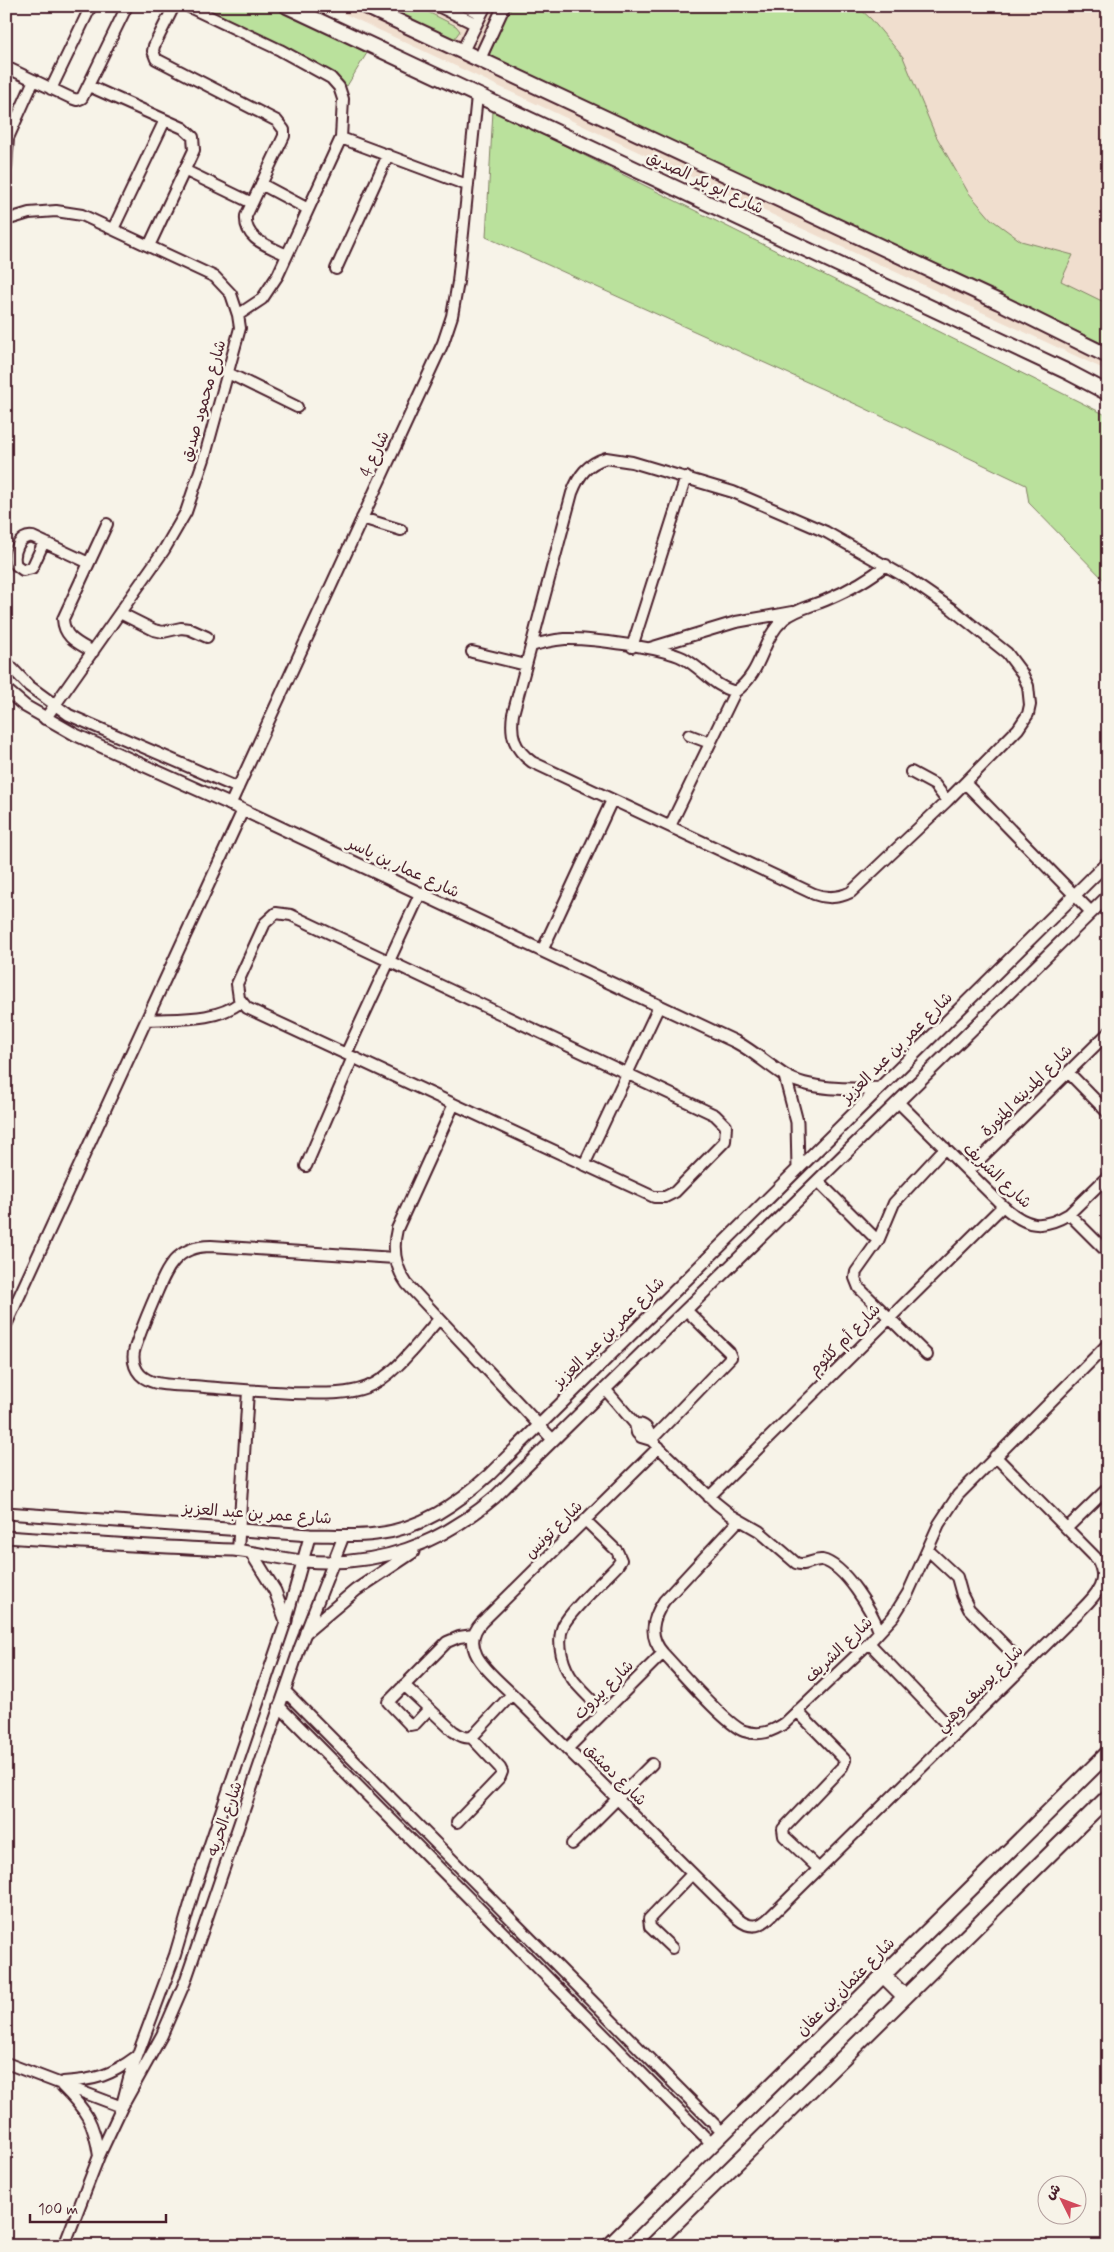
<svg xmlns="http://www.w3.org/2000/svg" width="1114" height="2252" viewBox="0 0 1114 2252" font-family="Mynerve,'Playpen Sans Arabic',sans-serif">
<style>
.built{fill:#f0dece}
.green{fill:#bae19c;stroke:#828064}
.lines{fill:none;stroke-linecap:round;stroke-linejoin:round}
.minor-casing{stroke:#4a1f2b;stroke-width:14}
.tertiary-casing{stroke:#4a1f2b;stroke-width:15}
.secondary-casing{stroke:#4a1f2b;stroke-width:18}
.minor{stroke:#f7f3e8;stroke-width:10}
.tertiary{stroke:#f7f3e8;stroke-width:11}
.secondary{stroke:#f7f3e8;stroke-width:14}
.labels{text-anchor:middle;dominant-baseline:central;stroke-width:5;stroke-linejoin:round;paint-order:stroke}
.street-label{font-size:16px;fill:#4a1f2b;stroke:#f7f3e8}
</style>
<rect width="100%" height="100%" fill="#f7f3e8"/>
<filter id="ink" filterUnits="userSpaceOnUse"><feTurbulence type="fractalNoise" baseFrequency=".02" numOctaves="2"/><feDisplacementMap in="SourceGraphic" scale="10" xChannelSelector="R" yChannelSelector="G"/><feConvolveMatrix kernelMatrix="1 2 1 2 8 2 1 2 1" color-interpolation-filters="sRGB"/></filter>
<g filter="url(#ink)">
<path class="built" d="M328 6H1108V371L664 164Z"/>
<path class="green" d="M202 6H271L367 53 347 86 299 53Z
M377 6H416L456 26 460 31 454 39 445 38Z
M510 6H857L871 19 903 57 935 134 968 192 991 219 1021 241 1073 255 1061 281 1108 304V346L489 55Z
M493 110 1108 416V584L1029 503 1026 485 860 406 486 237Z"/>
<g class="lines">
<g class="minor-casing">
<path id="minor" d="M174 6 154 46 153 51 156 59 277 121 284 130V136L246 216C244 240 269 246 287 255
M187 6 280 50 331 78 339 87 343 99 341 138 278 275 262 299 238 315
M6 67 71 98 77 100 82 98 127 6
M89 86 183 128 193 137 194 150 149 246
M51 89 91 6
M341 138 467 185
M6 168 8 138 34 80
M184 170 252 203
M261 184 308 209
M6 220 29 213 56 211 82 215 215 277 231 294 238 315 240 328 204 459 186 512 164 550 45 719
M113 229 165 120
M336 269 388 155
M228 373 297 407
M606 458 632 462 733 492 826 532 907 578 952 609 1007 653 1022 673 1028 686 1030 705 1028 714 1018 729 947 801 851 892C839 898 827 899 814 894L532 762C514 749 510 735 513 714L572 493C579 475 587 464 606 458Z
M362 518 401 530
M44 542 32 568 23 570 16 565C12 554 19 534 33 537L89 563
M120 613 154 630 163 632 181 628 189 629 207 637
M531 646C543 642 554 640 565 639 589 638 664 648 683 658 702 668 713 686 735 692
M632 647 686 477
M650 648 736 622 793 612
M93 652C78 643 64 638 63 619L107 524
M472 652 526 665
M6 662 29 686 69 715 238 788
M689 735 710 743
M911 772 935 785 947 801
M965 783 1091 912
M230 805 443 343 452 316 458 282 477 96
M670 826 735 692C764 671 760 640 784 619 796 609 812 606 826 600 847 591 868 580 886 565
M276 913 291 915 715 1115 726 1126 725 1141 675 1192 665 1197H654L247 1008 239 998 237 984 265 923Z
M542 951 612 800
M147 1020C178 1018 215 1022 241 1002
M346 1054 420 894
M1068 1072 1108 1113
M898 1102 1003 1206C1026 1227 1042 1230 1069 1214L1108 1176
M454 1104 397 1229C392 1249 395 1267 407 1284L553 1440
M584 1165 659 1006
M306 1166 353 1057
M968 1171 1108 1033
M818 1181 878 1241
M1069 1214 1108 1253
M395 1258 211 1246C172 1246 165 1274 152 1304 146 1318 140 1333 135 1348 131 1360 135 1374 148 1380 160 1386 179 1385 193 1386 226 1389 259 1391 292 1393 318 1393 343 1396 367 1387 394 1377 420 1340 439 1319
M6 1325 243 810
M927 1355 859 1288 855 1278 856 1272 878 1241 894 1203 945 1148
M605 1389 635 1424 637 1433 641 1437 651 1440 716 1503 731 1515 759 1531 796 1563C806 1567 812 1559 822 1560 845 1565 872 1611 879 1631
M635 1424C644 1423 650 1429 649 1438
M651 1440 731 1357 729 1352 686 1310
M659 1447 482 1622C456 1649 493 1675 512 1694L738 1919C750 1929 760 1927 770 1917L1078 1613C1094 1597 1111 1583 1097 1559L995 1456
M709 1497 1003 1206
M585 1520 617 1551 621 1560 617 1566C605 1579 569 1612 563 1626 556 1644 563 1667 574 1681 583 1692 594 1702 604 1712
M739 1520 664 1601C652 1619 648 1636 663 1653 679 1670 726 1725 744 1731 760 1736 772 1732 785 1723L869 1643 893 1617 908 1593 939 1524 958 1495 1108 1344
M1067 1528 1108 1488
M928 1550 957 1577 962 1595 969 1609 1025 1666
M238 1551 248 1391
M869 1643 956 1734
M404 1685 453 1731C459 1735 466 1740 473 1736L512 1694
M285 1691 723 2133
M279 1706 712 2144
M429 1709 415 1724 410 1725 388 1702 447 1642 459 1637 473 1635
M797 1711 845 1760 842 1767 783 1829 784 1836 819 1869
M567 1749 663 1653
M457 1822 500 1777 502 1772 500 1768 471 1737
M572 1844 652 1764
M672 1948 650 1927 649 1919 692 1874
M6 2063 122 2107
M63 2082C96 2080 110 2076 137 2056
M62 2086C86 2110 94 2122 99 2156
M123 2101 129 2078 175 1955 193 1894 286 1621 310 1535
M64 2246 99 2156 122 2107 162 2035 185 1982 300 1647 344 1535"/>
</g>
<g class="tertiary-casing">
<path id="tertiary" d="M439 6 476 24
M466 6 481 14
M462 52 485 6
M479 60 504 6
M6 690 25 706 76 735 243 810 736 1042C753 1051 767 1064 784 1075 808 1090 852 1090 879 1088
M785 1076 797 1122 798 1169
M6 1513 310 1535C332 1535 354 1537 376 1534 421 1529 457 1504 490 1474L1108 862
M6 1537C82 1542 157 1547 233 1550 257 1552 280 1559 304 1561 379 1567 439 1545 495 1497L1108 896
M252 1554 275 1591 286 1621
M306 1632 356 1590 413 1552"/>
</g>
<g class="secondary-casing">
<path id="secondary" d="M287 6 1068 372 1108 393
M365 6 999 302 1108 356
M883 1975 905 1997
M609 2246 1108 1753
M652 2246 1108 1797"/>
</g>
<use href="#minor" class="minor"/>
<use href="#tertiary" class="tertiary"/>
<use href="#secondary" class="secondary"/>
</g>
</g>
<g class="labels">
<g class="street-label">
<text transform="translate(705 183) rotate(25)">شارع ابو بكر الصديق</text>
<text transform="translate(204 401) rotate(-74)">شارع محمود صديق</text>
<text transform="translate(375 454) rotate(-65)">شارع 4</text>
<text transform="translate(403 868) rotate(25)">شارع عمار بن ياسر</text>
<text transform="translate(897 1048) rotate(-45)">شارع عمر بن عبد العزيز</text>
<text transform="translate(1027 1091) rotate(-45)">شارع المدينه المنورة</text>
<text transform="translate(997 1176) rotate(43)">شارع الشريف</text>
<text transform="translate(609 1333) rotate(-45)">شارع عمر بن عبد العزيز</text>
<text transform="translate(845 1340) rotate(-45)">شارع أم كلثوم</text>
<text transform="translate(257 1514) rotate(4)">شارع عمر بن عبد العزيز</text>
<text transform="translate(554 1530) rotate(-45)">شارع تونس</text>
<text transform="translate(839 1650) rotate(-44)">شارع الشريف</text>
<text transform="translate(980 1689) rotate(-45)">شارع يوسف وهبي</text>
<text transform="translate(604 1690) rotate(-45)">شارع بيروت</text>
<text transform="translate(615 1775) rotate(45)">شارع دمشق</text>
<text transform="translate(225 1819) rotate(-71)">شارع الحريه</text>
<text transform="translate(846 1987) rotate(-45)">شارع عثمان بن عفان</text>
</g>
</g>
<rect width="1114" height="2252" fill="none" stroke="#f7f3e8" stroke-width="25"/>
<rect x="12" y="12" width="1089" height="2227" fill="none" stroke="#4a1f2b" stroke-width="2" filter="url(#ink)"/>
<g transform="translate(1062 2200) rotate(312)"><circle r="24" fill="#f7f3e8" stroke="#b29e9c"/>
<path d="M0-4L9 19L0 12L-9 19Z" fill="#d1495b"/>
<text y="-8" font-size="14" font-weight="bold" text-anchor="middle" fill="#4a1f2b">ش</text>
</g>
<path d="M30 2214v8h136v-8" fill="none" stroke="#4a1f2b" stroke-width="2.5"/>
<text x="38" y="2214" font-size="15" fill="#4a1f2b" stroke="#f7f3e8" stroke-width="4" paint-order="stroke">100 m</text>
</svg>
